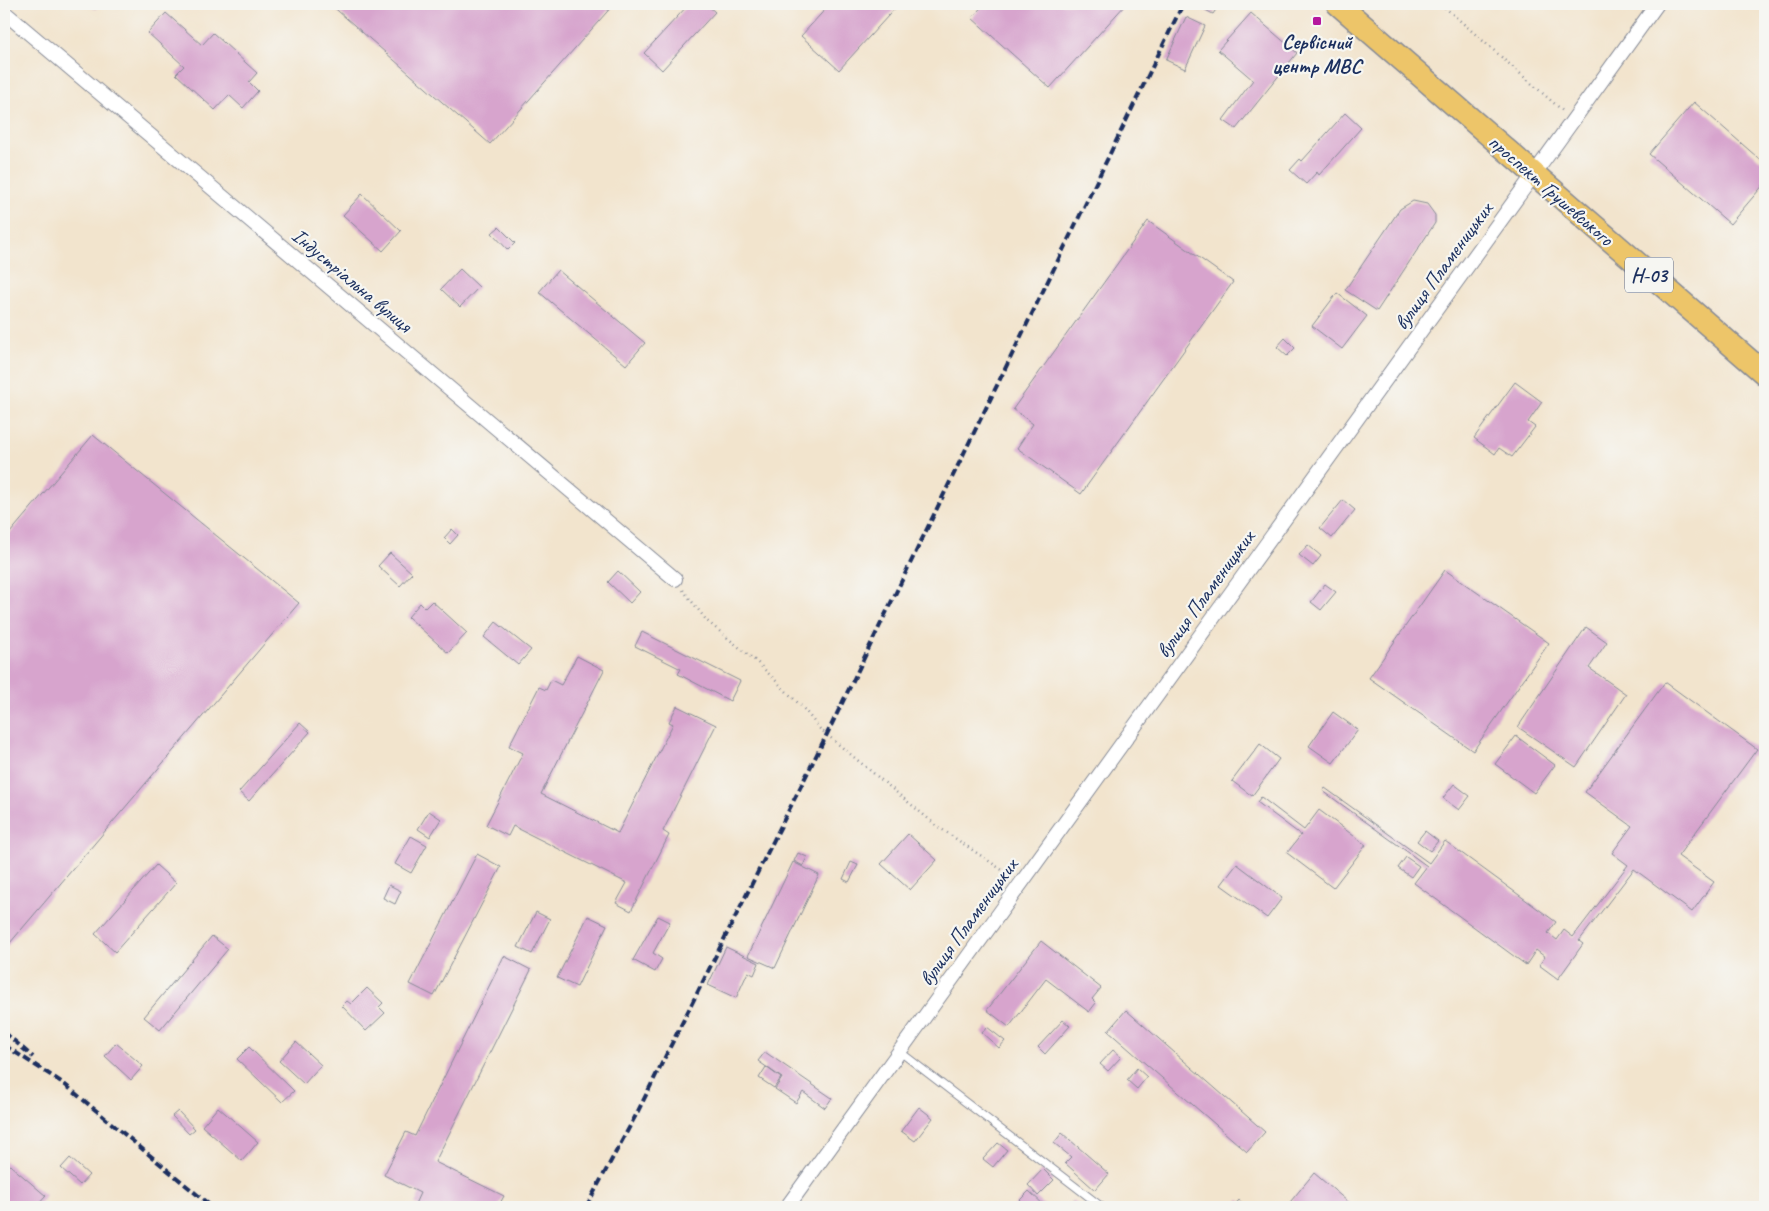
<svg xmlns="http://www.w3.org/2000/svg" width="1769" height="1211" viewBox="0 0 1769 1211" font-family="Caveat,sans-serif">
<style>
.building{fill:#d7a4cd}
.lines{fill:none;stroke-linecap:round;stroke-linejoin:round}
.service-casing{stroke:#868a96;stroke-width:9}
.minor-casing{stroke:#868a96;stroke-width:16}
.primary-casing{stroke:#868a96;stroke-width:25}
.path{stroke:#868a96;stroke-width:2.5;stroke-dasharray:1 4;stroke-linecap:butt}
.service{stroke:#fff;stroke-width:7}
.minor{stroke:#fff;stroke-width:14}
.primary{stroke:#edc569;stroke-width:22}
.rail{stroke:#1b2f5e;stroke-width:4;stroke-dasharray:8 4;stroke-linecap:butt}
.poi-dot{fill:#b5179e;stroke:#f6f6f2;stroke-width:2}
.labels{text-anchor:middle;dominant-baseline:central;stroke-width:4.5;stroke-linejoin:round;paint-order:stroke}
.shield{fill:#f6f6f2;stroke:#5d6b8a;stroke-width:1}
.shield-label{font-size:20px;font-weight:bold;fill:#1b2f5e}
.poi-label{font-size:21px;font-weight:bold;fill:#1b2f5e;stroke:#f6f6f2}
.street-label{font-size:21px;fill:#1b2f5e;stroke:#f6f6f2}
</style>
<rect width="100%" height="100%" fill="#f6f6f2"/>
<filter id="ink" filterUnits="userSpaceOnUse"><feTurbulence type="fractalNoise" baseFrequency=".02" numOctaves="2"/><feDisplacementMap in="SourceGraphic" scale="10" xChannelSelector="R" yChannelSelector="G"/><feConvolveMatrix kernelMatrix="1 2 1 2 8 2 1 2 1" color-interpolation-filters="sRGB"/></filter>
<filter id="wash" filterUnits="userSpaceOnUse"><feTurbulence type="fractalNoise" baseFrequency=".0096" numOctaves="4" result="noise"/><feDisplacementMap in="SourceGraphic" scale="20" xChannelSelector="R" yChannelSelector="G"/><feGaussianBlur stdDeviation="1.12" result="paint"/><feColorMatrix in="noise" values="0 0 0 0 0 0 0 0 0 0 0 0 0 0 0 0 0 1.4 0 .05"/><feComposite in="paint" operator="in"/></filter>
<g filter="url(#wash)">
<rect width="100%" height="100%" fill="#f2e4cd"/>
<g id="blocks">
<path class="building" d="M89 4H101L95 9Z
M330 4H614L490 144Z
M689 4H706L715 12 662 70 644 53Z
M830 4H899L839 70 801 36Z
M984 4H1126L1050 88 972 18Z
M1194 4H1224L1223 7 1219 5 1213 14Z
M166 13 202 45 213 33 257 73 249 82 258 91 243 108 229 95 215 110 176 74 184 66 148 33Z
M1251 13 1297 53 1236 129 1223 120 1253 80 1218 50Z
M1186 17 1205 26 1185 69 1166 60Z
M1694 102 1765 164V183L1730 224 1649 154Z
M1345 113 1361 128 1319 175 1317 172 1306 184 1290 170 1300 159 1302 161Z
M362 194 401 231 383 251 343 215Z
M1413 201 1427 204 1435 215V223L1377 311 1345 290 1400 209Z
M1148 221 1233 282 1081 494 1017 448 1033 424 1013 409Z
M499 227 515 243 508 250 492 233Z
M460 269 479 287 460 307 441 289Z
M558 270 645 343 626 365 539 292Z
M1337 293 1367 316 1342 349 1312 326Z
M1285 338 1295 348 1287 356 1277 347Z
M1515 382 1542 402 1528 422 1535 427 1512 457 1499 448 1495 454 1474 438Z
M93 435 299 603 4 950V540Z
M1343 500 1355 510 1332 538 1320 528Z
M452 529 458 535 450 544 444 538Z
M1308 545 1321 556 1313 566 1299 555Z
M390 553 412 573 400 586 378 566Z
M1445 570 1549 643 1473 751 1369 678Z
M618 571 640 592 630 603 608 582Z
M1325 584 1336 592 1321 610 1311 602Z
M432 601 467 633 448 653 408 617 420 603 425 608Z
M496 622 531 650 518 665 484 637Z
M1586 627 1607 642 1589 668 1626 694 1576 767 1518 727Z
M642 632 740 681 730 701 678 674 681 669 635 646Z
M577 656 604 670 541 794 618 833 673 724 669 722 677 706 716 725 663 831 669 835 631 911 616 903 627 883 513 826 508 836 486 825 523 753 509 746 539 687 546 690 551 680 561 685Z
M1665 682 1757 749 1678 856 1714 882 1692 912 1634 869 1579 941 1583 944 1558 979 1539 965 1545 957 1536 950 1526 965 1414 883 1427 866 1323 791 1325 788 1429 863 1445 841 1556 922 1548 933 1557 940 1564 930 1573 937 1628 865 1612 853 1632 826 1585 792Z
M1333 712 1358 730 1333 763 1309 746Z
M300 723 310 732 249 801 239 792Z
M1516 736 1555 765 1534 793 1495 764Z
M1260 744 1279 759 1252 796 1232 781Z
M1454 784 1470 796 1459 810 1443 798Z
M1261 797 1304 830 1319 810 1366 845 1333 888 1287 853 1301 835 1257 802Z
M429 811 441 819 430 837 418 829Z
M1425 831 1438 841 1430 851 1417 841Z
M908 834 937 860 910 890 881 864Z
M411 836 427 845 411 873 395 864Z
M798 853 807 857 803 866 794 861Z
M477 854 501 867 434 996 410 984Z
M1406 857 1419 866 1411 877 1398 868Z
M793 862 819 875 775 968 748 956Z
M851 862 858 865 849 882 843 879Z
M1237 864 1282 898 1267 918 1221 885Z
M156 865 176 883 115 952 95 934Z
M389 885 401 891 395 904 383 898Z
M536 912 550 919 532 954 518 947Z
M588 916 607 925 577 987 557 978Z
M658 916 670 922 653 953 662 959 655 972 633 960Z
M212 936 228 949 160 1030 144 1017Z
M1041 941 1101 988 1092 999 1096 1003 1089 1012 1046 979 1009 1027 987 1010Z
M726 947 759 963 754 975 748 972 736 998 708 985Z
M504 956 531 970 435 1162 504 1196 498 1207H422L415 1204 420 1193 384 1175 406 1132 415 1136Z
M367 988 383 1003 379 1007 385 1013 366 1031 342 1006 347 1001 351 1004Z
M1126 1010 1265 1132 1247 1152 1108 1031Z
M1063 1020 1070 1026 1045 1054 1038 1047Z
M987 1027 1005 1041 999 1048 982 1033Z
M296 1042 321 1065 304 1084 279 1061Z
M116 1043 143 1066 131 1080 105 1056Z
M249 1047 294 1091 282 1102 237 1059Z
M1113 1050 1121 1057 1108 1071 1100 1064Z
M765 1052 832 1098 825 1108 803 1092 796 1103 775 1089 782 1078 758 1061Z
M766 1067 781 1078 774 1088 759 1078Z
M1137 1068 1147 1077 1137 1089 1127 1080Z
M218 1107 258 1142 242 1161 202 1126Z
M919 1107 933 1118 915 1141 901 1131Z
M178 1111 195 1129 189 1134 172 1116Z
M1062 1133 1109 1174 1095 1190 1065 1163 1071 1157 1054 1143Z
M998 1143 1007 1150 993 1167 983 1159Z
M70 1158 89 1175 80 1185 61 1168Z
M4 1160 46 1196 36 1207H4Z
M1043 1169 1054 1180 1038 1196 1028 1185Z
M1314 1173 1354 1207H1286Z
M1029 1191 1046 1207H1013Z
M1073 1200 1081 1207H1067Z
M1239 1200 1245 1205 1233 1207Z"/>
</g>
</g>
<g filter="url(#ink)">
<use href="#blocks" fill-opacity="0" stroke="#868a96" stroke-width="1"/>
<g class="lines">
<g class="service-casing">
<path id="service" d="M899 1051 1102 1207"/>
</g>
<g class="minor-casing">
<path id="minor" d="M4 12 675 579
M787 1207 1657 4"/>
</g>
<g class="primary-casing">
<path id="primary" d="M1338 4 1765 374"/>
</g>
<path class="path" d="M1441 4 1564 112
M683 590 707 621 757 662 803 708 820 729 937 826 1011 876"/>
<use href="#service" class="service"/>
<use href="#minor" class="minor"/>
<use href="#primary" class="primary"/>
<path class="rail" d="M4 1032 33 1057
M4 1045 63 1083 212 1207
M586 1207 636 1115 827 734 1183 4"/>
</g>
</g>
<rect class="poi-dot" x="1312" y="16" width="10" height="10" rx="2.5"/>
<g class="labels">
<rect class="shield" x="1625" y="257.5" width="48" height="35" rx="4"/>
<g class="shield-label">
<text x="1649" y="275">Н-03</text>
</g>
<g class="poi-label">
<text x="1317" y="42">Сервісний<tspan x="1317" dy="24">центр МВС</tspan></text>
</g>
<g class="street-label">
<text transform="translate(1551 190) rotate(41)">проспект Грушевського</text>
<text transform="translate(1443 266) rotate(-54)">вулиця Пламеницьких</text>
<text transform="translate(352 280) rotate(40)">Індустріальна вулиця</text>
<text transform="translate(1205 594) rotate(-54)">вулиця Пламеницьких</text>
<text transform="translate(968 922) rotate(-54)">вулиця Пламеницьких</text>
</g>
</g>
<rect width="1769" height="1211" fill="none" stroke="#f6f6f2" stroke-width="20"/>
</svg>
